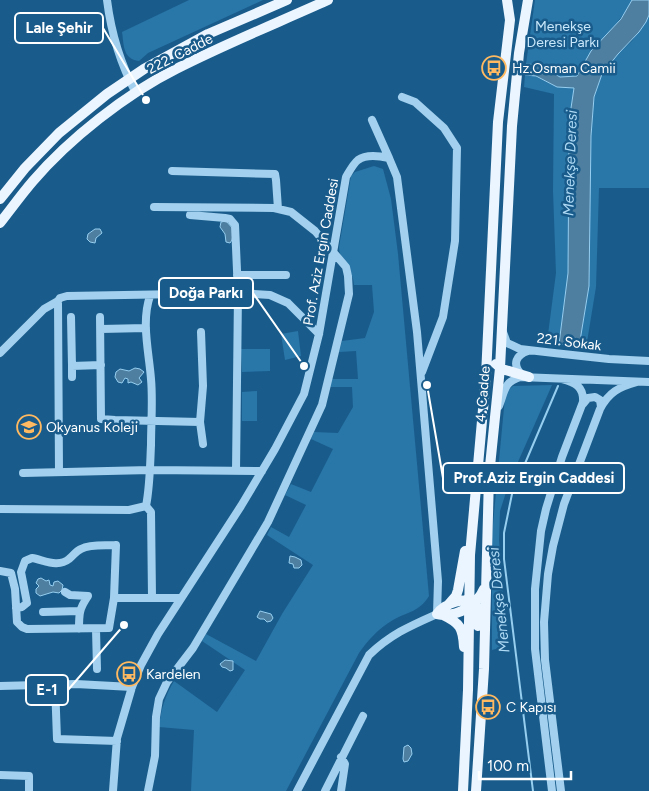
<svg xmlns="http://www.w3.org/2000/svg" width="649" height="791" viewBox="0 0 649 791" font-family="Figtree,sans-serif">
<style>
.green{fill:#2976a8}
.water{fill:#4e7fa0;stroke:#96cef0}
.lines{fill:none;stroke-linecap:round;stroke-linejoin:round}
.stream{stroke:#96cef0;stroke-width:2}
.minor{stroke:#a3d0ee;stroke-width:8}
.major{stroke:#eaf5ff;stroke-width:10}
.labels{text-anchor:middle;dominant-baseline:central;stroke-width:5;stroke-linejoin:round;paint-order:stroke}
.park-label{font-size:14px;fill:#c9e7fa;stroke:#195c8b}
.street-label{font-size:14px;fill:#fff;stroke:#195c8b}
.poi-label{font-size:14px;fill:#fff;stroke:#195c8b;text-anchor:start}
.water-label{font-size:15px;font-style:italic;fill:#afdaf5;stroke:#195c8b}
.leader{fill:none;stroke:#fff;stroke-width:2}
.callout-dot{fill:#fff;stroke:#195c8b;stroke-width:2}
.callout{fill:#195c8b;stroke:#fff;stroke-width:2}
.callout-label{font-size:15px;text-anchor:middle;font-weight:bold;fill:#fff}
</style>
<rect width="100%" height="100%" fill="#195c8b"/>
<path class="green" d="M189 0H263L148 53 139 61C123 59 124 46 122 32Z
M535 0H632C617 29 591 47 577 76L560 77 539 65 526 64Z
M649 15V188H599L596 287 586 348 579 347 589 286 591 136 594 97 602 74 618 54 632 41Z
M525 75 535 76 557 87H574L571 108 569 135 568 273 559 344 547 342 556 273 553 191 554 94 524 87Z
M374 166 383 169 391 199 398 254 429 596C419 612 409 611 393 620 379 628 368 640 359 653L286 791H191L194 730 159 727C161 709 165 696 174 681L217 712 245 670 202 641 206 634 256 661 282 614 313 565 267 535 271 527 289 537 306 505 285 495 291 484 311 492 333 449 311 439 314 432 338 433 353 407 352 387H330L332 379H358L356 351 339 352 342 341 365 338 374 312 372 285H354C353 267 339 261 339 247L351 176 355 172Z
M298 331 301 356 285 360 281 334Z
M241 349H270V371L242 372Z
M552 385 510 480 500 511 499 540 507 646 492 650V535L505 397 508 390 513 386Z
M257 391V421H242V392Z"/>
<path class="water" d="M632 0H649V15L646 22 639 32 618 54 602 74 594 97 591 136 589 286 579 347 559 344 568 273 569 135 571 108 574 88 557 87 536 76 525 75 526 64 539 65 560 77 577 76 591 51 621 19Z
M226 221 234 230 232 240 230 243 226 242 225 234 220 227 221 222Z
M95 229H100L102 233 96 238 95 243 90 242 87 239 88 234Z
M135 368 140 369 144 372 139 378 142 382 138 385 131 382 128 383V379L125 378 122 383 118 382 115 377 116 372 120 369 129 371Z
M290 556 295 557 301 560 302 565 299 568H294L293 564 289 563Z
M41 578 46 581 49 580 50 585 53 586 54 582 58 581 63 585 62 590 59 593 53 592 40 596 36 593V589L39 586 36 583 38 579Z
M260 611 271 614 273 618 271 621 267 622 264 619H260L257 617Z
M225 660 233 661V670L230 671 226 668 222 667 220 664Z
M408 745 411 748 412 754 408 761 404 762 403 759 404 747Z"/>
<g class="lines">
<path class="stream" d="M533 791 504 559V533L512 494 558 386"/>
<path class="minor" d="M107 0C111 32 121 65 136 93
M402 97 415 102 444 128 457 148 455 241 443 317 422 372
M372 120 389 158
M172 171 275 174 276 180 278 209
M190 215 225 218 230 219 235 225 238 293 236 471
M237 275H286
M150 296C141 322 149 352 151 379 153 401 151 423 151 445 150 465 150 486 146 506L151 512 152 597
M71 317 72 366 101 365
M100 317 101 419 115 420 200 422
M101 329 146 328
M201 332 203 386 200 422 203 444
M503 332 507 343 520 349 554 353 609 359 649 361
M0 353 44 309 58 301
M72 366V377
M521 374C512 364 516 355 528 351
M583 404 588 398 595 397 600 400 601 407
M499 406C505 391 503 383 520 377L649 382
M59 472 58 301 60 298 67 296 238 293 270 295 288 303 319 334
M23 473 150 470 262 471
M0 509 129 510 146 506
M0 571 11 573 15 589 17 622 22 627 27 629 109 628 114 598
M65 592 70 595 88 596C79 609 79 614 79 629
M16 608 22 607 27 603 21 572 25 561 32 558C44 560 58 568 69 559 73 556 76 551 81 549 91 544 105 546 116 545L114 598H181
M43 612 79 611
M96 629 97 669
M55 684 57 739 117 741
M0 686 76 684 132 687
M341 757 345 764 341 791
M0 775 29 776V791
M113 791 117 738 132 687 141 665 158 634 241 506 275 449 304 394 319 334 346 177C349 172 353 164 358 160 366 154 380 156 389 158L397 177 417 332 438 581 437 614C410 626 391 634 369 655L297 791
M148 791 155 756 156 717 159 699 167 682 193 648 268 522 322 405 349 294 348 276 346 267 315 231 291 212 274 208 154 207
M325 791 363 716
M552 791 535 649V589L541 531 546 509 562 457 583 402C584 387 575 382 562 379
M561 791 545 660 544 622 548 574 553 546 564 504 600 409C609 392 619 387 637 382"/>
<path class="major" d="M0 199 25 168 59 133 107 94 144 69 208 34 287 0
M0 223C11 209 21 195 33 181 69 139 126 94 176 69 225 44 277 23 328 0
M496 364 502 369 529 377
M449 604 456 596 458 590 465 551
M443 615C460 623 463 628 464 647
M478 626C479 620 480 611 476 606 468 594 443 604 437 614 456 618 477 606 484 589
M463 791 468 690 470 555 486 376 498 122 510 20 507 0
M476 791 484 669 489 476 500 368 512 126 519 53 528 0"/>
</g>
<defs>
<g id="bus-ring" transform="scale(1.25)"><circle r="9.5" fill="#195c8b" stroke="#ffb960" stroke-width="1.5"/><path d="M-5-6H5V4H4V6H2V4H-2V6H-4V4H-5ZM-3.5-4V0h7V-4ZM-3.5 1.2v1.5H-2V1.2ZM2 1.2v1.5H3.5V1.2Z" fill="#ffb960"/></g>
<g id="school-ring" transform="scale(1.25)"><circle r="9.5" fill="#195c8b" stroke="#ffb960" stroke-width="1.5"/><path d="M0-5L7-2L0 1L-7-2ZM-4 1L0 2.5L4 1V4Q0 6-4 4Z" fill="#ffb960"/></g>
</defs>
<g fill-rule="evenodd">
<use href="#bus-ring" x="494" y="68"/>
<use href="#school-ring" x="29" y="427"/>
<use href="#bus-ring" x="129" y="674"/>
<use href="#bus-ring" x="488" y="707"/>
</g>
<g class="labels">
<g class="park-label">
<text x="563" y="26">Menekşe<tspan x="563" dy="16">Deresi Parkı</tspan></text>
</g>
<g class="street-label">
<text transform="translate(180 54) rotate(-27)">222. Cadde</text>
<text transform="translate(321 252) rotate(-80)">Prof. Aziz Ergin Caddesi</text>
<text transform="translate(569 342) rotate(7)">221. Sokak</text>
<text transform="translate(483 394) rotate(-85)">4. Cadde</text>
</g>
<g class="poi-label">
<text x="512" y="68">Hz.Osman Camii</text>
<text x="46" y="427">Okyanus Koleji</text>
<text x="146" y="674">Kardelen</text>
<text x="506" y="707">C Kapısı</text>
</g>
<g class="water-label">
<text transform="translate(570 163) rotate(-88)">Menekşe Deresi</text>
<text transform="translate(499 600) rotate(-96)">Menekşe Deresi</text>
</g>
</g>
<path class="leader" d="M146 100L103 28M304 366L253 293M427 385L443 478M124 625L68 690"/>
<g class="callout-dot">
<circle cx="146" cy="100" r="5"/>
<circle cx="304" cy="366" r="5"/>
<circle cx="427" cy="385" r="5"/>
<circle cx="124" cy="625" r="5"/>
</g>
<g class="callout">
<rect x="15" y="13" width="88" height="30" rx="5"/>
<rect x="159" y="278" width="94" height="30" rx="5"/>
<rect x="443" y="463" width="181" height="30" rx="5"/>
<rect x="26" y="675" width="42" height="30" rx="5"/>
</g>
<g class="callout-label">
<text x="59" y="33">Lale Şehir</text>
<text x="206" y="298">Doğa Parkı</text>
<text x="534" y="483">Prof.Aziz Ergin Caddesi</text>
<text x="47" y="695">E-1</text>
</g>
<path d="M479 771v8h92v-8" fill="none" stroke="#ffffff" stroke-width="2.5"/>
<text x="487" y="771" font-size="15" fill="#ffffff" stroke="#195c8b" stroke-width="4" paint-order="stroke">100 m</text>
</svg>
